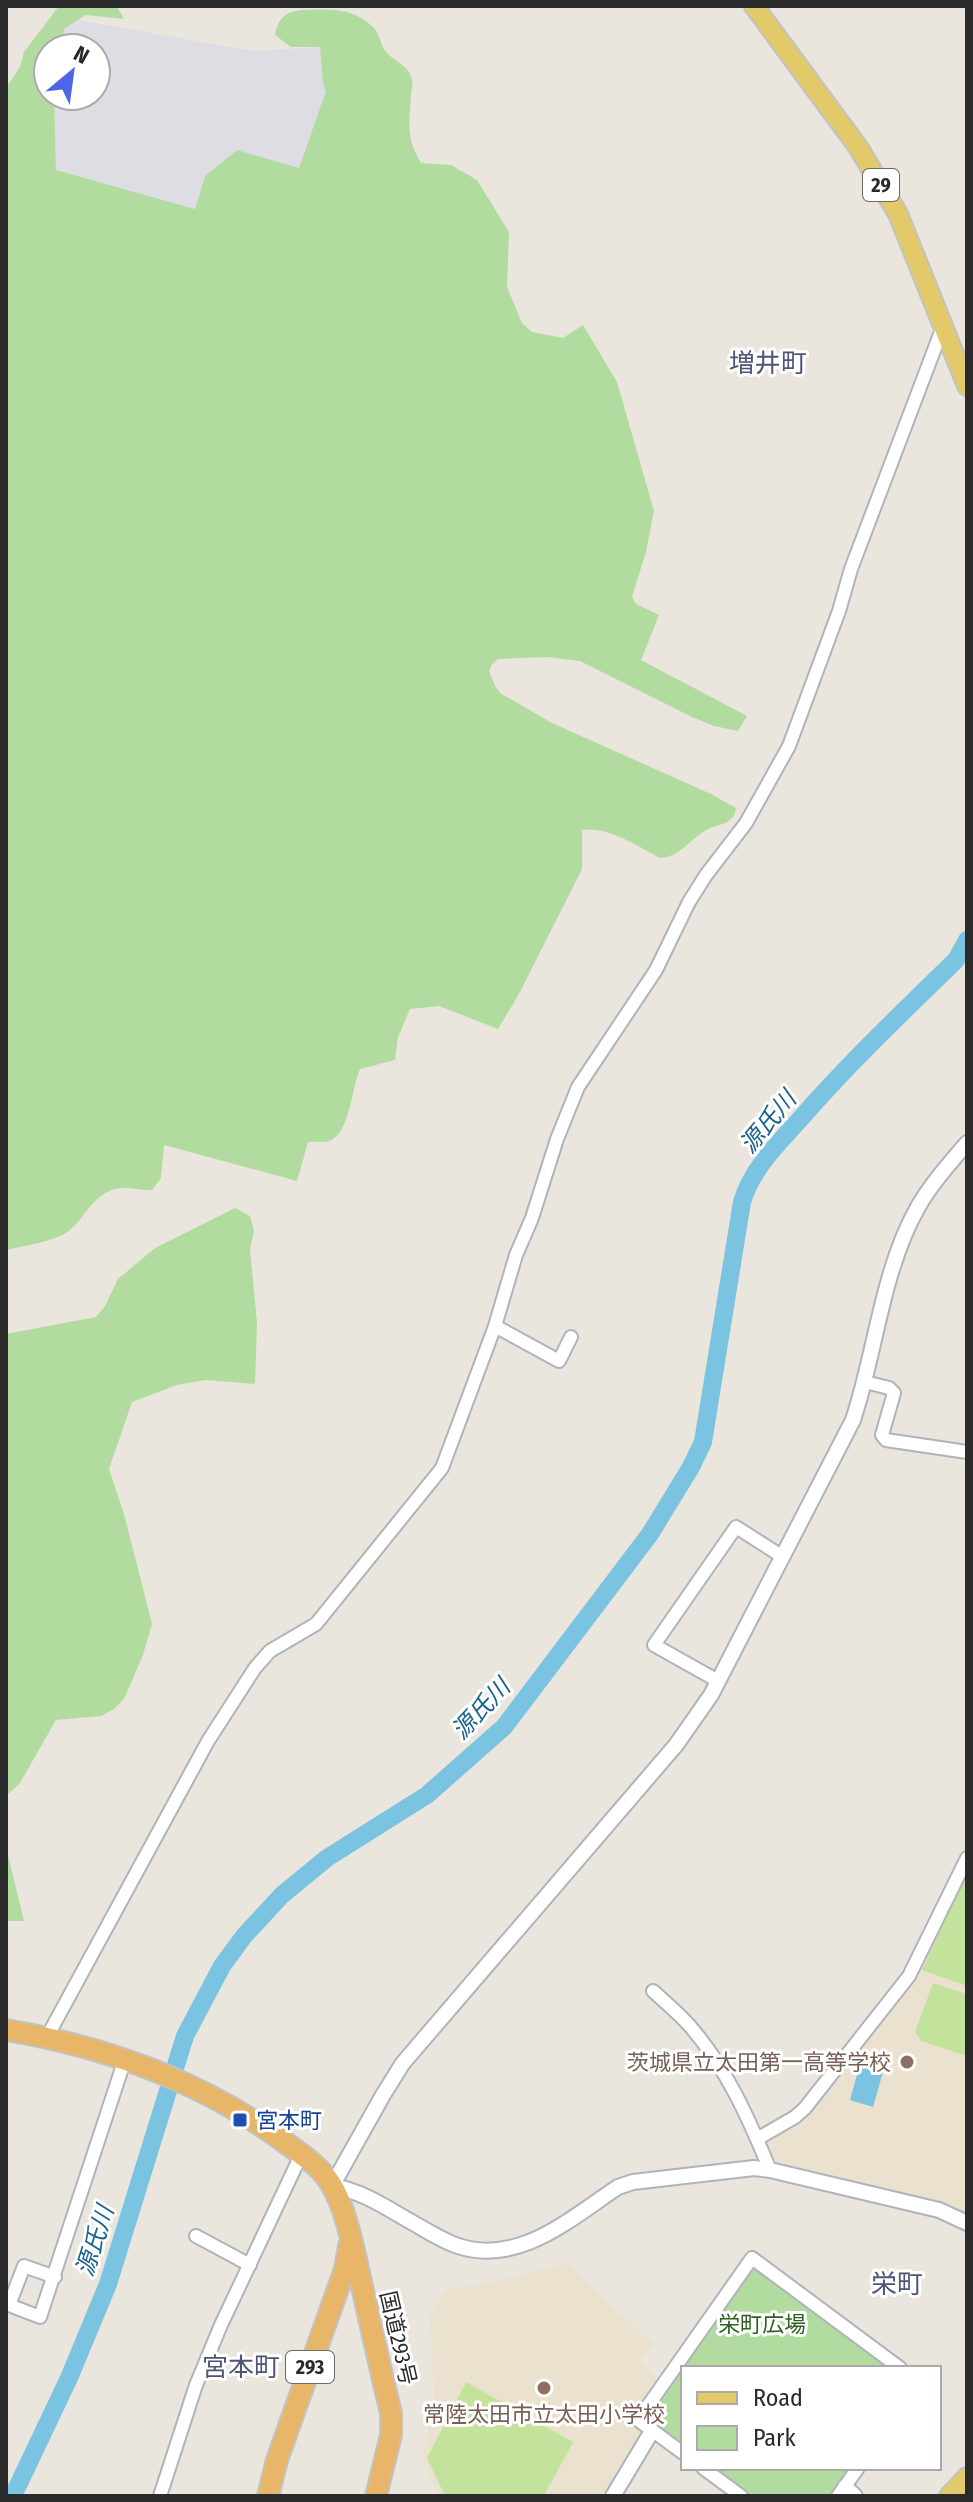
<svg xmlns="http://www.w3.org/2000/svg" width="973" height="2502" viewBox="0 0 973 2502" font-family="'Fira Sans Condensed','Noto Sans JP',sans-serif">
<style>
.industrial{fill:#dfdde4}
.education{fill:#eae2ce}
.green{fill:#b2dc9f}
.pitch{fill:#c3e29c}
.water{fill:#7ac4e2}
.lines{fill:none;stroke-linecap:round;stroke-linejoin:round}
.river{stroke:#7ac4e2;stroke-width:18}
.minor-casing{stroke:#b1b3bc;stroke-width:16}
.tertiary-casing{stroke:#b1b3bc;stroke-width:18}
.primary-casing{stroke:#c3c3c3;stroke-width:22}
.trunk-casing{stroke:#c3c3c3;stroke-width:24}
.minor{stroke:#fff;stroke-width:12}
.tertiary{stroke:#fff;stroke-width:14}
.primary{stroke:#e2c96a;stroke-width:18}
.trunk{stroke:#e8b668;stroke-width:20}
.education-dot{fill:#8d6e63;stroke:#fff;stroke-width:3}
.transit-dot{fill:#1a4fb4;stroke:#fff;stroke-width:3}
.labels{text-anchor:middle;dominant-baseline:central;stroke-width:6;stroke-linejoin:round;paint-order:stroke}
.shield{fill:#fff;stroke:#6a6a6a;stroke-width:2}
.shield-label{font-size:20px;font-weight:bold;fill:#2a2a2a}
.education-label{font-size:22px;fill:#785e54;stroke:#fff;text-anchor:end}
.transit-label{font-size:22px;fill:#164399;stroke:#fff;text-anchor:start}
.park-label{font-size:22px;fill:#2d6021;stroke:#fff}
.street-label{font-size:22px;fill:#2a2a2a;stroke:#fff}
.water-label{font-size:24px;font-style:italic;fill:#1b638d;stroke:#fff}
.quarter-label{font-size:26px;fill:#4f5576;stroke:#fff}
</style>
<rect width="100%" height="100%" fill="#eae5dd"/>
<path class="industrial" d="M76 20 254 51 320 47 323 84 326 91 299 169 205 176 195 209 56 170 54 96H96V48H58L65 28Z"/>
<path class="education" d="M967 1867V2216L780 2167 772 2153 767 2148 771 2140 802 2119 902 1993Z
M568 2264 653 2344 638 2361 661 2380 631 2421 644 2430 604 2496H439L423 2457 434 2397 430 2317 445 2290 489 2283Z"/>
<path class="green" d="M59 6H114L118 8 124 19 86 15 65 28 58 48H48V96H54L56 170 195 209 205 176 237 150 299 168 326 91 323 84 320 47H291L275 35C278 17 287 11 304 10 329 9 353 7 373 27 381 35 380 46 387 53 396 62 409 66 412 79 413 85 411 93 411 98 409 127 406 137 421 163L451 165 477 180 509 232 507 287 522 323 532 332 563 338 583 325 617 382 654 511 646 552 632 597 636 604 659 615 641 660 747 716 738 731 714 726 692 717 580 661 547 657 498 659 492 664 489 671 495 686 500 693 552 723 711 794 736 808C735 812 735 816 731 819 726 825 715 825 708 829 691 838 679 858 660 858 637 846 609 826 582 830V869L519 994 498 1029 439 1006 410 1009 398 1037 395 1060 360 1069C352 1087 350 1128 333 1139 327 1144 315 1141 308 1142L297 1181 164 1145 161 1178 152 1190C142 1191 129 1187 120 1188 90 1192 83 1226 62 1235 45 1243 24 1246 6 1250V88L20 67 24 52Z
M235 1208 250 1216 254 1231 250 1249 257 1323 255 1384 205 1380 177 1385 132 1402 109 1469 124 1514 152 1624 143 1655 124 1699 114 1709 101 1716 56 1720 20 1783 6 1796V1334L96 1317 105 1306 118 1279 155 1248Z
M6 1847 24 1921H6Z
M755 2264 896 2368H683V2449L642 2420 750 2265Z
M709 2468H851L832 2496H748Z"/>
<path class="pitch" d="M967 1873V1986L922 1970Z
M933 1983 967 1994V2056L921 2041 915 2032Z
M466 2382 573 2442 544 2496H445L427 2458Z"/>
<path class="water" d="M860 2064 883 2072 873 2107 850 2100Z"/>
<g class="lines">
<path class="river" d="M13 2496 69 2378 108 2284 185 2036 222 1966 244 1936 282 1895 327 1858 427 1795 504 1727 650 1534 691 1467 703 1442 742 1202C752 1168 779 1143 802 1117 850 1062 904 1011 956 960L967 940"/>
<g class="minor-casing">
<path id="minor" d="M495 1326 559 1361 571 1337
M865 1382 889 1388 894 1393 882 1435 886 1440 967 1452
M718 1681 654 1645 736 1527 783 1557
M653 1991C665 2002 678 2013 689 2025 726 2067 749 2119 770 2170
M47 2037 208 1741 255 1668 270 1651 316 1624 442 1468 495 1326 516 1255 532 1218 557 1139 578 1087 656 970 689 902 706 875 746 823 789 746 839 611 851 569 944 324
M757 2139 795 2117 805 2108 909 1976 967 1858
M196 2236 250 2265
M55 2277 24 2266 9 2305 40 2317 125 2059
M683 2453 638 2420 752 2258 900 2368
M703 2468 741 2496
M160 2496 196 2385 221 2325 301 2155
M838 2496 858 2468"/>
</g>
<g class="tertiary-casing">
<path id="tertiary" d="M967 1143C950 1163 931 1184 918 1207 882 1270 876 1351 853 1420L711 1695 676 1745 403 2063 383 2095 332 2186C363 2191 388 2209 415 2224 429 2232 443 2241 458 2246 519 2266 571 2218 618 2187L633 2182 754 2168 770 2170 939 2210 967 2223
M845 2487 855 2496
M613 2496 652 2431"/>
</g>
<g class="primary-casing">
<path id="primary" d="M754 6 858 147 898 214 967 386
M949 2496 967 2477"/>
</g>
<g class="trunk-casing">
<path id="trunk" d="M6 2030C107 2047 203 2082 286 2143 302 2155 320 2166 331 2184 345 2206 354 2250 360 2277 370 2322 380 2368 391 2413V2435L376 2496
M268 2496 277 2460 345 2269 349 2246"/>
</g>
<use href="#minor" class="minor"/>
<use href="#tertiary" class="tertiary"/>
<use href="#primary" class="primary"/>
<use href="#trunk" class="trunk"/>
</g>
<g class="education-dot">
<circle cx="907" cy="2062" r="8"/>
<circle cx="544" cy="2388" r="8"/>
</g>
<rect class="transit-dot" x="232" y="2112" width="16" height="16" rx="4"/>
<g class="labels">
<g class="shield">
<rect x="863" y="169" width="36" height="32" rx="6"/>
<rect x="286" y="2351" width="48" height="32" rx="6"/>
</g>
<g class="shield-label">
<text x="881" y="185">29</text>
<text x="310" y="2367">293</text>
</g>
<g class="education-label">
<text x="891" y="2062">茨城県立太田第一高等学校</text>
<text x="544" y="2414" text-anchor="middle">常陸太田市立太田小学校</text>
</g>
<g class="transit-label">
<text x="256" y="2120">宮本町</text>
</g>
<g class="park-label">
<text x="762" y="2324">栄町広場</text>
</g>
<g class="street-label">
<text transform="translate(398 2338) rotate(77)">国道293号</text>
</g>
<g class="water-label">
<text transform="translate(768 1122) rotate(-50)">源氏川</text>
<text transform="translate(481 1709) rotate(-47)">源氏川</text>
<text transform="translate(95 2241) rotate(-72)">源氏川</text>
</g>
<g class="quarter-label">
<text x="768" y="363">増井町</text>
<text x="897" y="2284">栄町</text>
<text x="241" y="2367">宮本町</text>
</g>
</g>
<rect width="973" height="2502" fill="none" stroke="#2a2a2a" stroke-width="16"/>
<rect x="681" y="2366" width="260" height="104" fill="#ffffff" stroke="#aaaaaa" stroke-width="2"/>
<rect x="697" y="2392" width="40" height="12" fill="#e2c96a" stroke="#aaaaaa" stroke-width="2"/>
<text x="753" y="2406" font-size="24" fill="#2a2a2a">Road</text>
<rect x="697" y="2426" width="40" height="24" fill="#b2dc9f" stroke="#aaaaaa" stroke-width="2"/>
<text x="753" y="2446" font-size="24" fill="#2a2a2a">Park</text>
<g transform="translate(72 72) rotate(29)"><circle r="38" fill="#ffffff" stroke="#aaaaaa" stroke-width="2"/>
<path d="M0-6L14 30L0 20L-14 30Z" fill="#4d66e8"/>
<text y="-12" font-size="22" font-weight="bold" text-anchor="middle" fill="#2a2a2a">N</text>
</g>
</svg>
